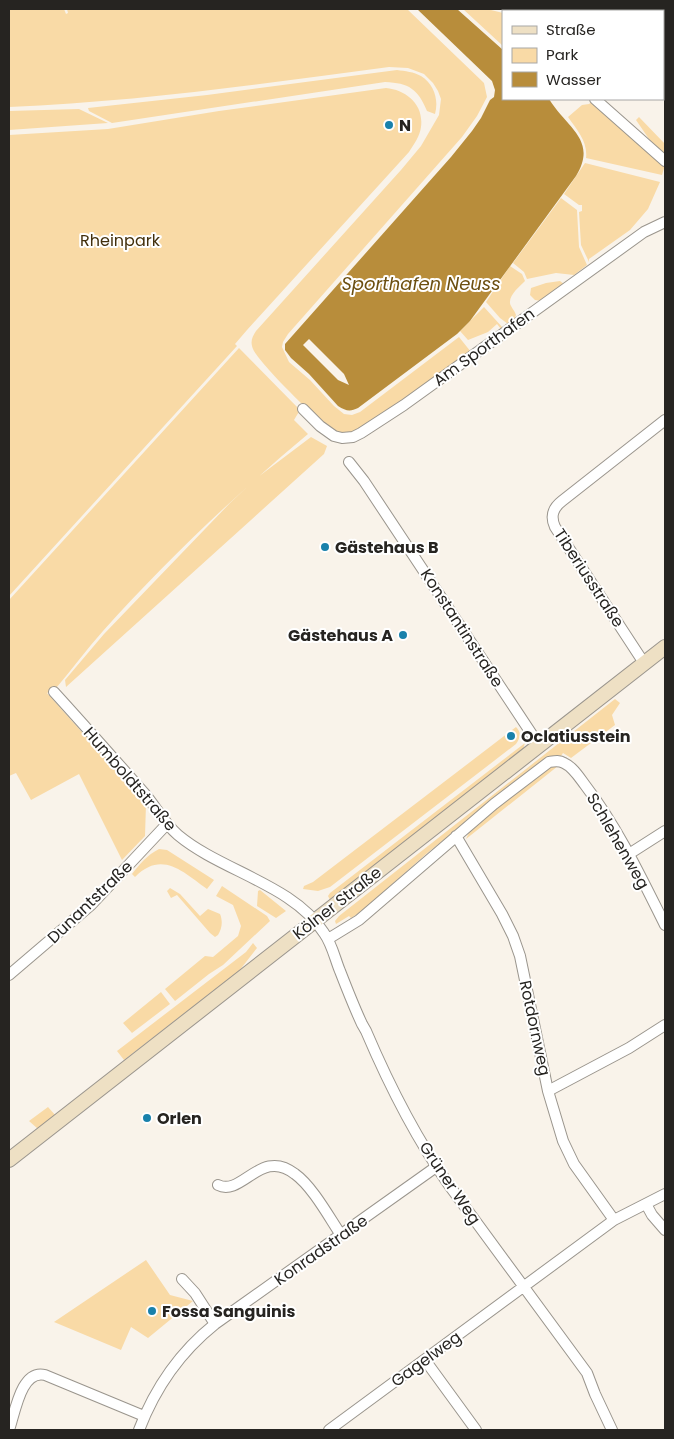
<svg xmlns="http://www.w3.org/2000/svg" width="674" height="1439" viewBox="0 0 674 1439" font-family="Poppins,sans-serif">
<style>
.green{fill:#f9daa6}
.water{fill:#b88d3b}
.pier{fill:#f9f3ea}
.lines{fill:none;stroke-linecap:round;stroke-linejoin:round}
.street-casing{stroke:#9a958d;stroke-width:12}
.secondary-casing{stroke:#9a958d;stroke-width:16}
.street{stroke:#fff;stroke-width:10}
.secondary{stroke:#eee0c4;stroke-width:14}
.poi-dot{fill:#1981ab;stroke:#fff;stroke-width:2}
.labels{text-anchor:middle;dominant-baseline:central;stroke-width:4;stroke-linejoin:round;paint-order:stroke}
.poi-label{font-size:16px;font-weight:bold;fill:#262421;stroke:#fff;text-anchor:start}
.park-label{font-size:16px;fill:#43300c;stroke:#fff}
.street-label{font-size:16px;fill:#262421;stroke:#fff}
.water-label{font-size:18px;font-style:italic;fill:#6c4f10;stroke:#fff}
</style>
<rect width="100%" height="100%" fill="#f9f3ea"/>
<path class="green" d="M9 9H64L66 14 68 13 67 9H407L484 83 487 97 477 116 462 137 288 334 283 342 282 347 289 362 310 380 334 406 344 414 352 415 360 412 459 337 471 352 406 399 355 432C348 433 342 434 336 432 323 427 258 362 253 349 250 342 252 337 256 331L401 170 421 146 439 115 441 99 438 91 433 83 424 74 408 68 389 67C262 84 136 102 9 107Z
M463 9H487L503 13V46Z
M397 70C405 71 414 72 421 76 434 84 439 100 435 114L427 111C418 89 409 83 385 82L112 123 89 111 88 108 207 95Z
M386 88C406 90 424 104 421 127 420 136 414 144 409 152L247 330 235 344 237 346 9 596V135L108 129 219 111Z
M594 100 665 165 662 175 586 158C588 142 577 130 568 117L582 105 589 104Z
M79 109 108 123 9 130V111Z
M639 117 665 144V155L649 139 636 120Z
M585 163 660 182 648 209 630 230 589 259V262L581 245 579 212 582 211V205H579L564 194Z
M561 198 577 210 579 247 587 265 574 275 556 273 527 279 524 272 513 263Z
M510 266 522 274 525 281C520 286 509 295 510 303 510 306 515 311 516 315L514 320 508 324 500 318 486 302Z
M560 281 564 284 563 286 542 301 535 300 530 295 531 288 546 283Z
M484 307 503 328 501 329 497 324 488 332 468 340 460 331Z
M239 348 300 410 294 420 308 434C235 495 166 561 103 631 87 649 72 669 57 687L47 693 146 804 145 836 122 860 79 774 31 800 16 773 9 776V600Z
M311 437 327 446 324 454 66 687 65 680 104 634 230 503 258 477Z
M615 699 620 703 612 715 615 725 571 758 563 753 561 756 556 755 546 758 426 854 362 911 351 918 349 916 336 924 335 921 339 916Z
M516 727C522 733 520 738 516 744L330 887 318 891 303 889 304 886 313 882Z
M525 743 523 749 517 755 330 900 328 896 330 893Z
M552 766H558L466 839 471 828 547 768Z
M159 849 167 850 214 880 207 889C183 872 162 850 135 877L132 874C140 864 147 855 159 849Z
M222 886 267 916 270 921 223 965 209 974 175 1001 165 989 205 956 213 957 238 936 241 926 233 905 216 896Z
M170 888 180 894 200 916 208 909 220 914C223 921 222 929 218 935L215 937 210 933 177 895 171 898 167 891Z
M260 890 286 911 276 918 257 906 258 891Z
M253 943 257 948 239 971 124 1060 117 1051 246 952Z
M161 992 170 1004 132 1033 123 1023Z
M48 1107 56 1116 38 1129 29 1121Z
M146 1260 170 1295 193 1301 148 1338 131 1327 121 1350 54 1322Z"/>
<path class="water" d="M417 9H457L503 50V99H549C567 128 598 140 576 176L470 321 457 334 358 408C350 412 346 411 338 406L309 374 291 358 285 350V344L451 157 472 131 481 118 490 100 494 97 495 90 492 81Z"/>
<path class="pier" d="M309 339 344 374 349 385 338 380 303 345Z"/>
<g class="lines">
<g class="street-casing">
<path id="street" d="M514 11 515 9
M595 99 665 161
M303 409 320 426 334 436 342 438 353 437 361 433 404 405 644 232 665 222
M349 462 364 481 539 745
M644 663 555 527C550 516 553 508 562 501L665 420
M54 692C85 726 115 760 145 794 156 807 164 823 178 835 221 871 294 885 324 933 332 944 335 959 340 971 347 989 354 1007 362 1024L366 1031C389 1085 415 1137 449 1185L587 1373 595 1394 612 1430
M456 836 502 914 513 936 520 956 548 1091 563 1141 574 1164 614 1220
M629 854 665 831
M328 939 359 920 494 804 549 762C555 761 559 760 564 763 573 767 579 777 585 785 618 828 641 877 665 925
M9 975 91 905 167 824
M548 1091 629 1048 665 1025
M218 1185C242 1197 261 1147 295 1174 312 1186 329 1217 341 1235
M646 1204 652 1215 665 1230
M182 1279 195 1293 215 1324
M425 1360 476 1430
M9 1430C15 1413 21 1369 45 1375L144 1416
M139 1430C155 1388 180 1352 215 1324L436 1167
M329 1430 614 1220 665 1194"/>
</g>
<g class="secondary-casing">
<path id="secondary" d="M9 1160 665 647"/>
</g>
<use href="#street" class="street"/>
<use href="#secondary" class="secondary"/>
</g>
<g class="poi-dot">
<circle cx="389" cy="125" r="5"/>
<circle cx="325" cy="547" r="5"/>
<circle cx="403" cy="635" r="5"/>
<circle cx="511" cy="736" r="5"/>
<circle cx="147" cy="1118" r="5"/>
<circle cx="152" cy="1311" r="5"/>
</g>
<g class="labels">
<g class="poi-label">
<text x="399" y="125">N</text>
<text x="335" y="547">Gästehaus B</text>
<text x="393" y="635" text-anchor="end">Gästehaus A</text>
<text x="521" y="736">Oclatiusstein</text>
<text x="157" y="1118">Orlen</text>
<text x="162" y="1311">Fossa Sanguinis</text>
</g>
<g class="park-label">
<text x="120" y="240">Rheinpark</text>
</g>
<g class="street-label">
<text transform="translate(484 347) rotate(-36)">Am Sporthafen</text>
<text transform="translate(589 578) rotate(57)">Tiberiusstraße</text>
<text transform="translate(462 628) rotate(57)">Konstantinstraße</text>
<text transform="translate(130 779) rotate(49)">Humboldtstraße</text>
<text transform="translate(618 841) rotate(60)">Schlehenweg</text>
<text transform="translate(90 902) rotate(-44)">Dunantstraße</text>
<text transform="translate(337 903) rotate(-38)">Kölner Straße</text>
<text transform="translate(535 1028) rotate(78)">Rotdornweg</text>
<text transform="translate(450 1183) rotate(56)">Grüner Weg</text>
<text transform="translate(321 1250) rotate(-35)">Konradstraße</text>
<text transform="translate(426 1359) rotate(-36)">Gagelweg</text>
</g>
<g class="water-label">
<text x="421" y="283">Sporthafen Neuss</text>
</g>
</g>
<rect width="674" height="1439" fill="none" stroke="#262421" stroke-width="20"/>
<rect x="502" y="10" width="162" height="90" fill="#ffffff" stroke="#a8a7a6"/>
<rect x="512" y="26" width="25" height="8" fill="#eee0c4" stroke="#a8a7a6"/>
<text x="546" y="35" font-size="15" fill="#262421">Straße</text>
<rect x="512" y="48" width="25" height="15" fill="#f9daa6" stroke="#a8a7a6"/>
<text x="546" y="60" font-size="15" fill="#262421">Park</text>
<rect x="512" y="72" width="25" height="15" fill="#b88d3b" stroke="#a8a7a6"/>
<text x="546" y="85" font-size="15" fill="#262421">Wasser</text>
</svg>
